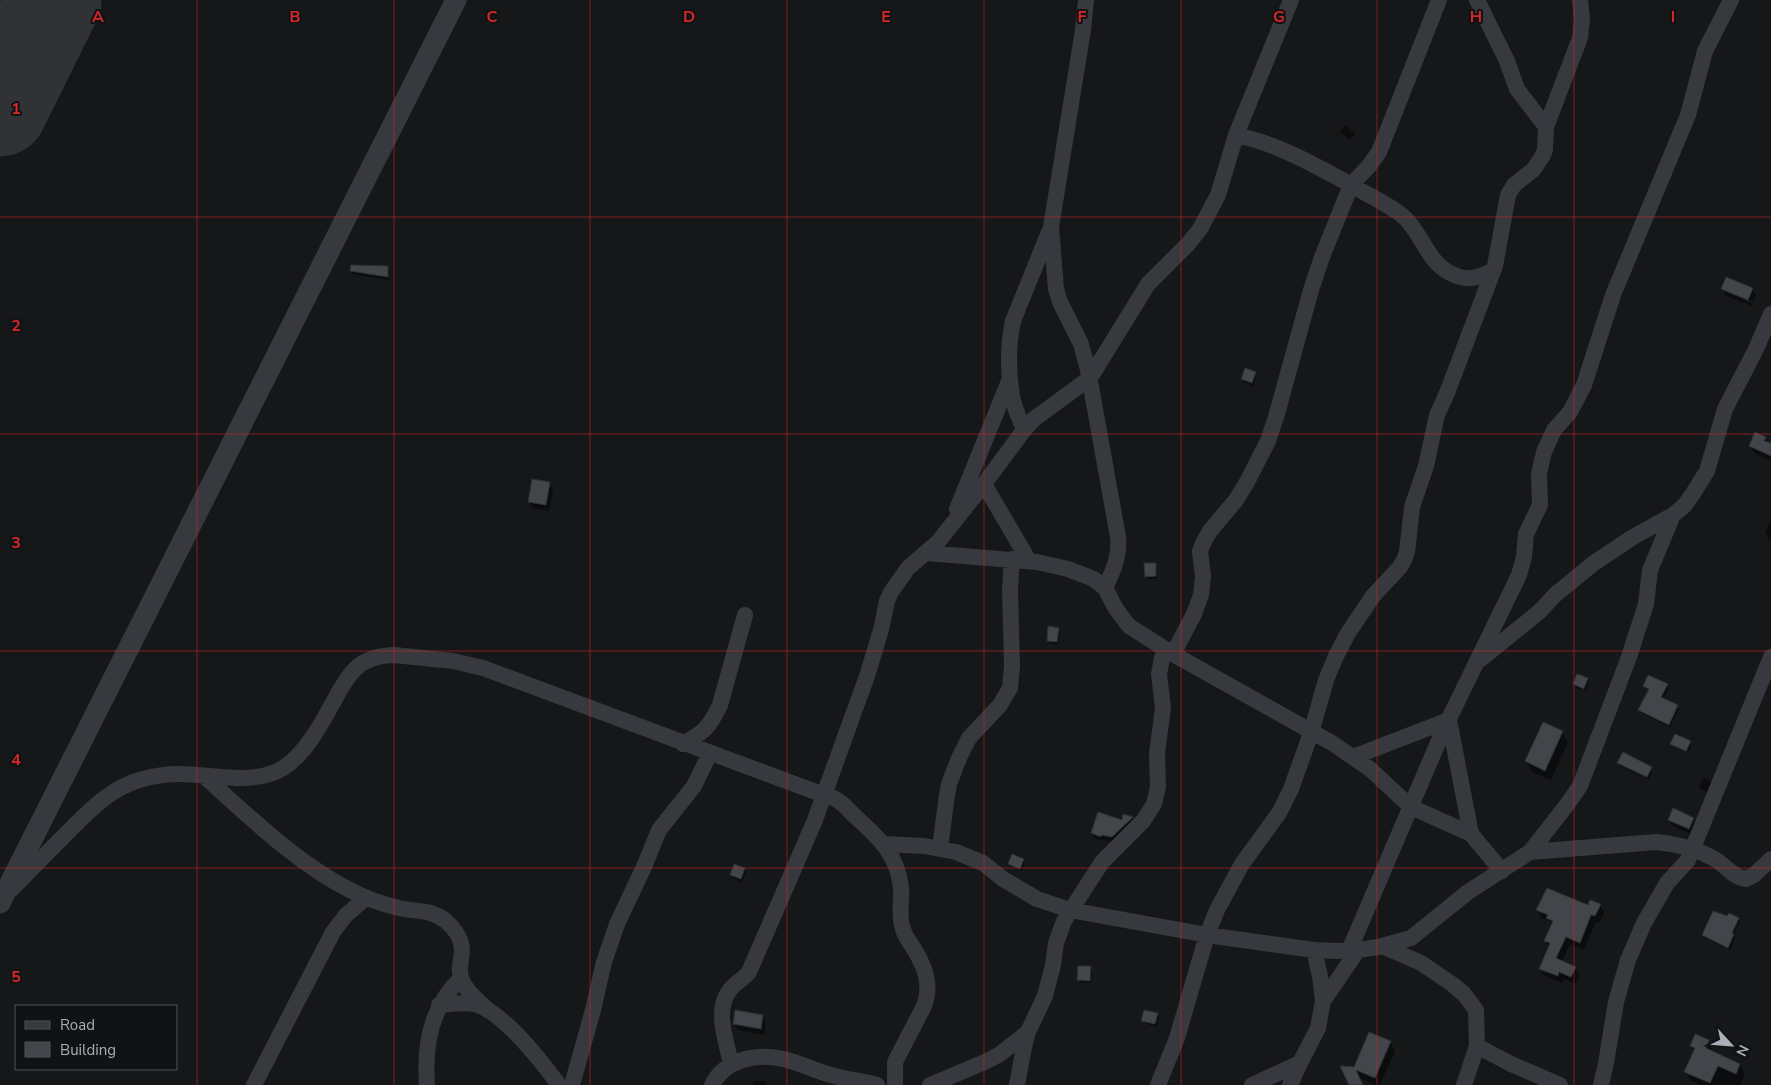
<svg xmlns="http://www.w3.org/2000/svg" width="1771" height="1085" viewBox="0 0 1771 1085" font-family="'Nunito Sans',sans-serif">
<style>
.shadow{fill:#0007}
.lines{fill:none;stroke-linecap:round;stroke-linejoin:round}
.runway{stroke:#303236;stroke-width:95}
.building{fill:#424549;stroke:#303135}
.minor{stroke:#37393e;stroke-width:16}
.tertiary{stroke:#37393e;stroke-width:21}
.grid{fill:none;stroke:#d62828;stroke-width:1;stroke-opacity:0.55}
.grid-label{font-size:16px;text-anchor:middle;font-weight:bold;fill:#d62828;stroke:#111214;stroke-width:4;stroke-linejoin:round;paint-order:stroke}
</style>
<rect width="100%" height="100%" fill="#161719"/>
<path class="shadow" d="M1345 125 1355 133 1350 140 1340 132Z
M388 267 389 270V280L353 274 352 271Z
M1722 289H1752L1756 296 1754 301 1726 290V292L1753 304 1752 306 1726 296Z
M1255 373 1257 376 1253 386 1244 382 1242 379Z
M1765 438 1768 443 1771 445V461L1754 453 1750 446Z
M549 483 553 490 549 511 533 508 529 502Z
M1771 519V541L1765 533Z
M1155 564 1157 567V579H1148L1146 576Z
M1058 629 1060 632 1058 644H1050L1048 641Z
M1587 679 1589 682 1586 691 1576 687 1575 684Z
M1667 685 1669 688 1663 699 1677 706 1679 709 1670 727 1641 713 1640 710 1650 690 1645 686Z
M1562 732 1568 742 1551 780 1532 772 1526 761Z
M1690 742 1692 745 1689 751 1672 743Z
M1618 763 1651 768 1652 771 1649 779 1620 766Z
M1703 778 1709 780 1711 783 1707 792 1701 789 1699 786Z
M1124 816 1132 818 1135 822 1116 842 1104 840 1103 841 1095 838 1092 833 1123 822Z
M1694 819 1697 825 1693 835 1673 826 1669 820Z
M1023 860 1025 862 1022 871 1012 867 1010 864Z
M744 869 746 872 742 882 733 878 731 875Z
M1600 905 1604 913 1599 923 1596 922 1584 950 1570 944 1562 962 1575 968 1580 975 1576 984 1564 979 1562 983 1545 976 1540 969 1549 948 1545 941 1552 925 1550 921 1542 918 1538 910Z
M1728 918 1738 919 1740 922 1733 935 1735 938 1730 950 1705 938 1703 935Z
M1090 968 1092 971 1091 983H1080L1079 980Z
M1145 1011 1158 1014 1159 1017 1157 1027 1144 1023 1143 1020Z
M762 1017 766 1023 764 1035 738 1030 734 1023Z
M1708 1041 1713 1052 1739 1064 1745 1074 1740 1085H1700L1691 1081 1686 1072 1694 1051 1691 1046Z
M1390 1042 1395 1051 1380 1085H1376L1359 1078 1363 1085H1351L1354 1069Z
M753 1081H765L767 1085H753Z"/>
<g class="lines">
<path class="runway" d="M0 109 54 0"/>
</g>
<path class="building" d="M351 265 388 266V277L350 271Z
M1726 277 1753 288 1748 300 1721 289Z
M1245 368 1256 372 1252 383 1241 379Z
M1755 432 1766 437 1764 441 1771 443V456L1749 446Z
M532 479 550 482 546 505 528 502Z
M1144 563H1156V576L1145 577Z
M1048 626 1059 628 1057 642 1047 641Z
M1577 674 1588 678 1584 689 1573 684Z
M1648 675 1668 684 1661 697 1678 705 1669 725 1638 710 1649 689 1643 686Z
M1543 722 1563 731 1545 771 1525 761Z
M1675 734 1691 741 1686 751 1670 744Z
M1623 752 1652 767 1647 777 1617 763Z
M1673 808 1694 818 1689 829 1668 820Z
M1098 812 1122 820 1123 814 1133 817 1112 837 1101 835V837L1091 833Z
M1012 854 1024 859 1020 869 1008 864Z
M734 864 745 868 741 879 730 875Z
M1547 888 1588 905 1590 900 1601 904 1595 916 1591 915 1580 943 1566 937 1556 958 1576 967 1571 977 1559 972 1558 976 1539 969 1550 943 1544 941 1553 921 1546 918 1548 915 1536 910Z
M1713 911 1727 916 1729 913 1739 918 1732 933 1734 934 1728 948 1702 935Z
M1078 966H1091L1090 981 1077 980Z
M735 1010 763 1015 761 1029 733 1024Z
M1144 1010 1158 1013 1155 1024 1141 1021Z
M1369 1032 1391 1041 1375 1078 1356 1070 1363 1085H1349L1340 1066 1354 1067Z
M1695 1034 1709 1040 1706 1048 1740 1064 1736 1074 1718 1066 1710 1083 1684 1072 1695 1048 1690 1046Z"/>
<g class="lines">
<path class="minor" d="M1086 0 1083 30 1051 227 1056 289 1060 302 1081 344 1088 370 1118 537C1120 557 1113 571 1105 588
M1477 0 1507 61 1517 89 1546 127
M1236 135C1279 144 1316 166 1355 187 1371 197 1390 205 1404 217 1422 234 1427 261 1450 273 1467 282 1476 278 1493 271
M1024 430C1020 419 1014 408 1012 396 1008 372 1008 345 1013 321L1049 232
M984 484 1029 561
M957 509 1009 381
M926 553 1037 562 1068 569 1094 579 1105 588 1116 609 1129 626 1173 654 1332 743 1370 769 1411 807 1471 834 1502 871
M1173 654 1194 614 1201 595 1203 576 1200 551 1204 541 1210 531 1236 500 1247 482 1268 441 1276 417 1311 290 1322 257 1351 185 1369 166 1379 152 1439 0
M1481 659 1539 612 1556 594 1594 563 1633 537 1673 515 1684 506 1692 495 1707 471 1725 409 1756 349 1771 314
M683 744C704 732 709 728 720 705L745 615
M1353 757 1449 720 1471 834
M204 776C246 814 299 865 350 890 365 898 382 904 399 908 416 912 431 909 446 921 454 928 462 939 462 950 462 961 457 969 462 980 466 992 479 1001 489 1011
M884 844 924 846 956 852 983 863 1003 879 1037 899 1070 910 1207 935 1314 950 1337 951 1358 950 1378 947 1411 938 1468 892 1530 852 1566 806 1580 786 1629 657 1646 604 1650 570 1673 515
M940 848 947 795 949 784 959 758 969 738 1000 705 1010 688 1012 666 1010 590 1012 559
M1530 852 1656 842C1677 844 1698 849 1716 860 1726 866 1734 878 1746 879L1754 875 1771 859
M11 890C28 872 46 854 64 836 99 801 121 776 176 774 211 773 251 787 283 768 305 755 323 721 335 699 350 671 360 656 394 655L453 661 483 668 824 795C840 798 845 807 857 818 880 839 897 854 901 887 902 901 898 915 903 929 905 937 910 942 914 949 925 967 932 985 924 1006L895 1062V1085
M1382 946 1421 963 1452 984 1464 994 1476 1010 1477 1046 1511 1064 1560 1085
M1314 950 1320 976 1323 1001
M1349 951 1443 731 1519 575 1524 557 1526 534 1540 505 1539 474 1544 452 1554 430 1570 412 1584 385 1613 295 1688 115 1705 51 1731 0
M439 1005C451 1004 463 1002 475 1004 503 1012 542 1062 559 1085
M731 1064C727 1042 714 1012 729 991 734 983 743 980 749 972L815 820 867 676 881 630 887 601 891 592 908 568 938 542 984 484 1024 430 1034 419 1090 378 1148 284 1188 244 1200 229 1218 195 1236 135 1291 0
M254 1085 333 932 346 915 366 898
M427 1085C424 1046 431 1006 461 978
M572 1085 593 1010 604 962 617 924 644 867 659 830 694 786 710 753
M712 1085C725 1059 757 1053 783 1059 801 1063 817 1072 835 1076 849 1080 863 1081 877 1085
M930 1085 987 1061 1000 1054 1028 1032
M1017 1085 1024 1047 1028 1032 1045 996 1053 965 1056 943 1064 921 1102 862 1143 821 1154 804 1158 787 1157 753 1163 708 1159 674 1162 658 1166 650
M1158 1085 1177 1038 1207 935 1217 910 1242 864 1279 813 1291 789 1311 733 1326 680 1336 656 1348 633 1373 596 1400 567 1404 560 1407 552 1412 507 1426 466 1437 415 1447 393 1495 266 1508 195 1514 185 1533 170 1542 157 1545 150 1546 127 1580 38 1582 19 1580 0
M1252 1085 1300 1063
M1290 1085 1300 1063 1318 1028 1323 1001 1358 950
M1464 1085 1477 1046
M1601 1085 1606 1063 1616 1002 1628 960 1644 923 1667 883 1688 860 1771 657"/>
<path class="tertiary" d="M0 903 456 0"/>
</g>
<path class="grid" d="M197 0V1085M394 0V1085M590 0V1085M787 0V1085M984 0V1085M1181 0V1085M1377 0V1085M1574 0V1085M0 217H1771M0 434H1771M0 651H1771M0 868H1771"/>
<g class="grid-label">
<text x="98" y="22">A</text>
<text x="295" y="22">B</text>
<text x="492" y="22">C</text>
<text x="689" y="22">D</text>
<text x="886" y="22">E</text>
<text x="1082" y="22">F</text>
<text x="1279" y="22">G</text>
<text x="1476" y="22">H</text>
<text x="1673" y="22">I</text>
<text x="16" y="114">1</text>
<text x="16" y="331">2</text>
<text x="16" y="548">3</text>
<text x="16" y="765">4</text>
<text x="16" y="982">5</text>
</g>
<rect x="15" y="1005" width="162" height="65" fill="#111214" stroke="#4d5156"/>
<rect x="25" y="1021" width="25" height="8" fill="#37393e" stroke="#4d5156"/>
<text x="60" y="1030" font-size="15" fill="#a8afb9">Road</text>
<rect x="25" y="1042" width="25" height="15" fill="#424549" stroke="#4d5156"/>
<text x="60" y="1055" font-size="15" fill="#a8afb9">Building</text>
<g transform="translate(1731 1045) rotate(116)" stroke="#111214" stroke-width="4" paint-order="stroke">
<path d="M0-4L9 19L0 12L-9 19Z" fill="#a8afb9"/>
<text y="-8" font-size="14" font-weight="bold" text-anchor="middle" fill="#a8afb9">N</text>
</g>
</svg>
